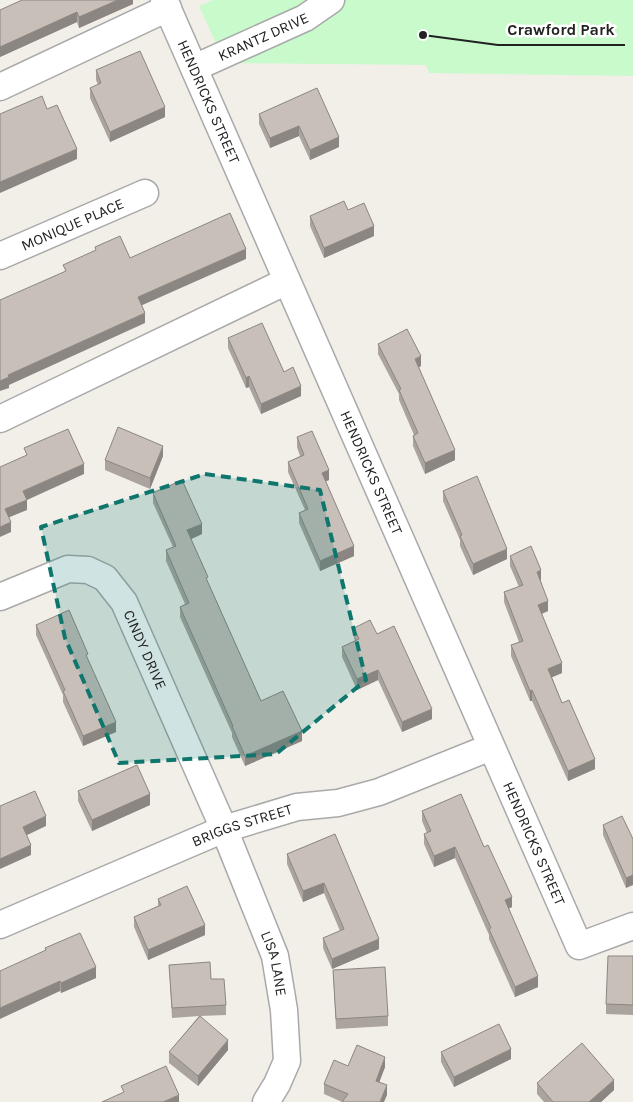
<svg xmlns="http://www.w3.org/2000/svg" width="633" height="1102" viewBox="0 0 633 1102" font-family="Karla,sans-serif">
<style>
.park{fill:#c8facc}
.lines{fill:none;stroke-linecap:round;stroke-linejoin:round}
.minor-casing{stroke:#a9a9a9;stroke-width:29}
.minor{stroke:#fff;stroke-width:26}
.wall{fill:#aba49e}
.shaded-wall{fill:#8b8681}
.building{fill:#c7bfb8;stroke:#8b8681}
.marked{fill:#0f766e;fill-opacity:0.2;stroke:#0f766e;stroke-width:4;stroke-dasharray:10 6;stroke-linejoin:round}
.labels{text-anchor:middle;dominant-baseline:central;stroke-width:5;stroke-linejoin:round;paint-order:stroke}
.street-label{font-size:15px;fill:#222;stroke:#fff}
.leader{fill:none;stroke:#222;stroke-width:2}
.callout-dot{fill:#222;stroke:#fff;stroke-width:2}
.callout-label{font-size:16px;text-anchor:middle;font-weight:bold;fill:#222;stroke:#fff;stroke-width:5;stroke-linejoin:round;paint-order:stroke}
</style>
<rect width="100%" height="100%" fill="#f2efe9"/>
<path class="park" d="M213 0H633V76L429 73 426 65 225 63 199 6Z"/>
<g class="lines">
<g class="minor-casing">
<g id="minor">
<path id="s1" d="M164 0 579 946 633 926"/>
<path id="s2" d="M194 68 305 18 331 0"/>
<path d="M0 87 168 8"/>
<path id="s3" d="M0 256 145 193"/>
<path d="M0 419 287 281"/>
<path id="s4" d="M0 597 68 569 88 570 105 578 124 602 224 829 275 956 284 1010 287 1061 277 1084 266 1102"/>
<path id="s5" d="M0 925 224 829 297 807 338 803 379 792 491 747"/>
</g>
</g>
<use href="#minor" class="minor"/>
</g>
<path class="wall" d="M133 0V4L79 28 77 22 0 57V10Z
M96 70 165 117 110 142 90 98V88L98 85 96 80Z
M259 114 339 137V147L310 160 299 136 270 148 259 124Z
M348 210 374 236 324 258 310 226V216Z
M228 338 284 372 301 396 261 414 249 387 246 388 228 348Z
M378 344 421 366 419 367 455 460 425 474 413 446V436L414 435 399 400V394L378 354Z
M297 437 329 480 326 481 354 556 320 571 299 523V513L305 510 288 472V462L300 456 297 447Z
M163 456 150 489 105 470V460Z
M443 491 507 559 473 575 460 546V540L443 501Z
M153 493 202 534 191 539 208 583 261 701 302 741 245 766 232 737V733L180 617V607L185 604 166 561V550L173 547 153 503Z
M510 556 541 580V581L548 611 542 614 562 673 552 677 562 703 595 769 568 781 532 701H530L511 656V645L519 642 504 602V592L519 587 510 566Z
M36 625 88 661 116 732 83 746 63 702V695L36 635Z
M354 628 377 634 432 719 402 732 378 680 357 690 342 657V647L355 641 354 638Z
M78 791 150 805 92 831 78 801Z
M422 811 512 907 508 909 538 987 515 997 489 939V935L455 858 434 867 424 844V834L427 833 422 821Z
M603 825 633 839 626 888 603 835Z
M335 834 379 949 332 969 323 948V938L340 931 324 893 303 902 287 864V854Z
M158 899 205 935 148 960 134 927V917L158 906Z
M45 948 96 978 61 993 45 951Z
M633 956V1015L606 1014V1004Z
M169 965 211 979 226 1005V1015L200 1016 228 1050 198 1086 169 1063V1052L199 1016 172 1018Z
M333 970 388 1016V1026L336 1029Z
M441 1052 511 1059 454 1087 441 1062Z
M348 1066 385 1067 379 1082 387 1095 342 1102 324 1094V1084Z
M537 1083 614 1090 601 1102H544L537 1094Z"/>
<path class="shaded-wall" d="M118 0H133V4L79 28V17Z
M77 12V22L0 57V47Z
M165 107V117L110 142V132Z
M299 126V136L270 148V138Z
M339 137V147L310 160V150Z
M77 149V159L0 193V182Z
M374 226V236L324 258V248Z
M246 249V259L138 307V297Z
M145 313V323L9 385V388L0 391V381L8 375Z
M421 356V366L415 369V359Z
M249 376V387L246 388V378Z
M301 386V396L261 414V404Z
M163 446V456L150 489V478Z
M455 450V460L425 474V463Z
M84 464V474L27 500V510L5 519V509L23 491Z
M329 470V480L322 483V473Z
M11 522V532L0 537V527Z
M202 524V534L187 541V530Z
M354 546V556L320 571V561Z
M507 549V559L473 575V564Z
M541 570V580L537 582V572Z
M548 601V611L538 615V605Z
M562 663V673L548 679V669Z
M378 670V680L357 690V679Z
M532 690V701H530V691Z
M432 709V719L402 732V722Z
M116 722V732L83 746V736Z
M302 731V741L245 766V756Z
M595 759V769L568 781V771Z
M150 794V805L92 831V820Z
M46 816V826L23 837V827Z
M31 845V855L0 869V859Z
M455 847V858L434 867V856Z
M633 875V885L626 888V878Z
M324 883V893L303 902V891Z
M512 897V907L505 910V900Z
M205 925V935L148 960V950Z
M379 939V949L332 969V959Z
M96 967V978L61 993V983Z
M538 976V987L515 997V987Z
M60 981V991L0 1019V1008Z
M228 1040V1050L198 1086V1076Z
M511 1049V1059L454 1087V1077Z
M385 1057V1067L376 1091V1081Z
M614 1080V1090L601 1102H589Z
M387 1085V1095L384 1102H380Z
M179 1095V1102H163Z"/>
<path class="building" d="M22 0H118L79 17 77 12 0 47V10Z
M140 51 165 107 110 132 90 88 101 83 96 70Z
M317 88 339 137 310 150 299 126 270 138 259 114Z
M42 96 47 109 57 105 77 149 0 182V114Z
M344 201 348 210 364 203 374 226 324 248 310 216Z
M230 213 246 249 138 297 145 313 8 375 9 377 0 381V300L66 271 63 265 96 250 95 247 120 236 130 258Z
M262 323 284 372 293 367 301 386 261 404 249 376 246 378 228 338Z
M407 329 421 356 415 359 455 450 425 463 413 436 418 433 399 390 401 389 378 344Z
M118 427 163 446 150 478 105 460Z
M68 429 84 464 23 491 27 500 5 509 11 522 0 527V467L27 455 24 448Z
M312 431 329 470 322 473 354 546 320 561 299 513 308 509 288 462 304 455 297 437Z
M477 476 507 549 473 564 460 536 462 535 443 491Z
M182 480 202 524 187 530 208 577 206 578 261 701 283 691 302 731 245 756 232 726H233L180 607 189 603 166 550 176 546 153 493Z
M531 546 541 570 537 572 548 601 538 605 562 663 548 669 562 703 569 700 595 759 568 771 532 690 530 691 511 645 523 641 504 592 523 585 510 556Z
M69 610 88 654 86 655 116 722 83 736 63 691 65 690 36 625Z
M370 620 377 634 394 626 432 709 402 722 378 670 357 679 342 647 359 639 354 628Z
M137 765 150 794 92 820 78 791Z
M35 791 46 816 23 827 31 845 0 859V806Z
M461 794 484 847 488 845 512 897 505 900 538 976 515 987 489 929 491 928 455 847 434 856 424 834 431 831 422 811Z
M622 816 633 839V875L626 878 603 825Z
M335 834 379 939 332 959 323 938 344 929 324 883 303 891 287 854Z
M187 886 205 925 148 950 134 917 161 905 158 899Z
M80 933 96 967 61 983 60 981 0 1008V971L46 950 45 948Z
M608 956H633V1005L606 1004Z
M210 962 211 979H224L226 1005 172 1008 169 965Z
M385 967 388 1016 336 1019 333 970Z
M200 1016 228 1040 198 1076 169 1052Z
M499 1024 511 1049 454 1077 441 1052Z
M582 1043 614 1080 589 1102H553L537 1083Z
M357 1045 385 1057 376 1081 387 1085 380 1102H342L348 1094 324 1084 334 1060 348 1066Z
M166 1066 179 1095 163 1102H102L124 1092 121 1086Z"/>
<path class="marked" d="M205 474 320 490 366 680 276 754 119 763 65 638 41 527Z"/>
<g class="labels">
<g class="street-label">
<text stroke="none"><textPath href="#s2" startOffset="76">KRANTZ DRIVE</textPath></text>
<text stroke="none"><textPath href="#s1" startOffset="111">HENDRICKS STREET</textPath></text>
<text stroke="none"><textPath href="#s3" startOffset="79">MONIQUE PLACE</textPath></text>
<text stroke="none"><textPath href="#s1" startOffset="516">HENDRICKS STREET</textPath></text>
<text stroke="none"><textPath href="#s4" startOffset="195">CINDY DRIVE</textPath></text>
<text stroke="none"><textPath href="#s5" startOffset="262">BRIGGS STREET</textPath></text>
<text stroke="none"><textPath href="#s1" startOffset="921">HENDRICKS STREET</textPath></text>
<text stroke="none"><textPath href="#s4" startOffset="535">LISA LANE</textPath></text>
</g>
</g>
<path class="leader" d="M423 35L498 45H625"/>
<circle class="callout-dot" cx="423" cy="35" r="5"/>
<g class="callout-label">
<text x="561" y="35">Crawford Park</text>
</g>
</svg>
